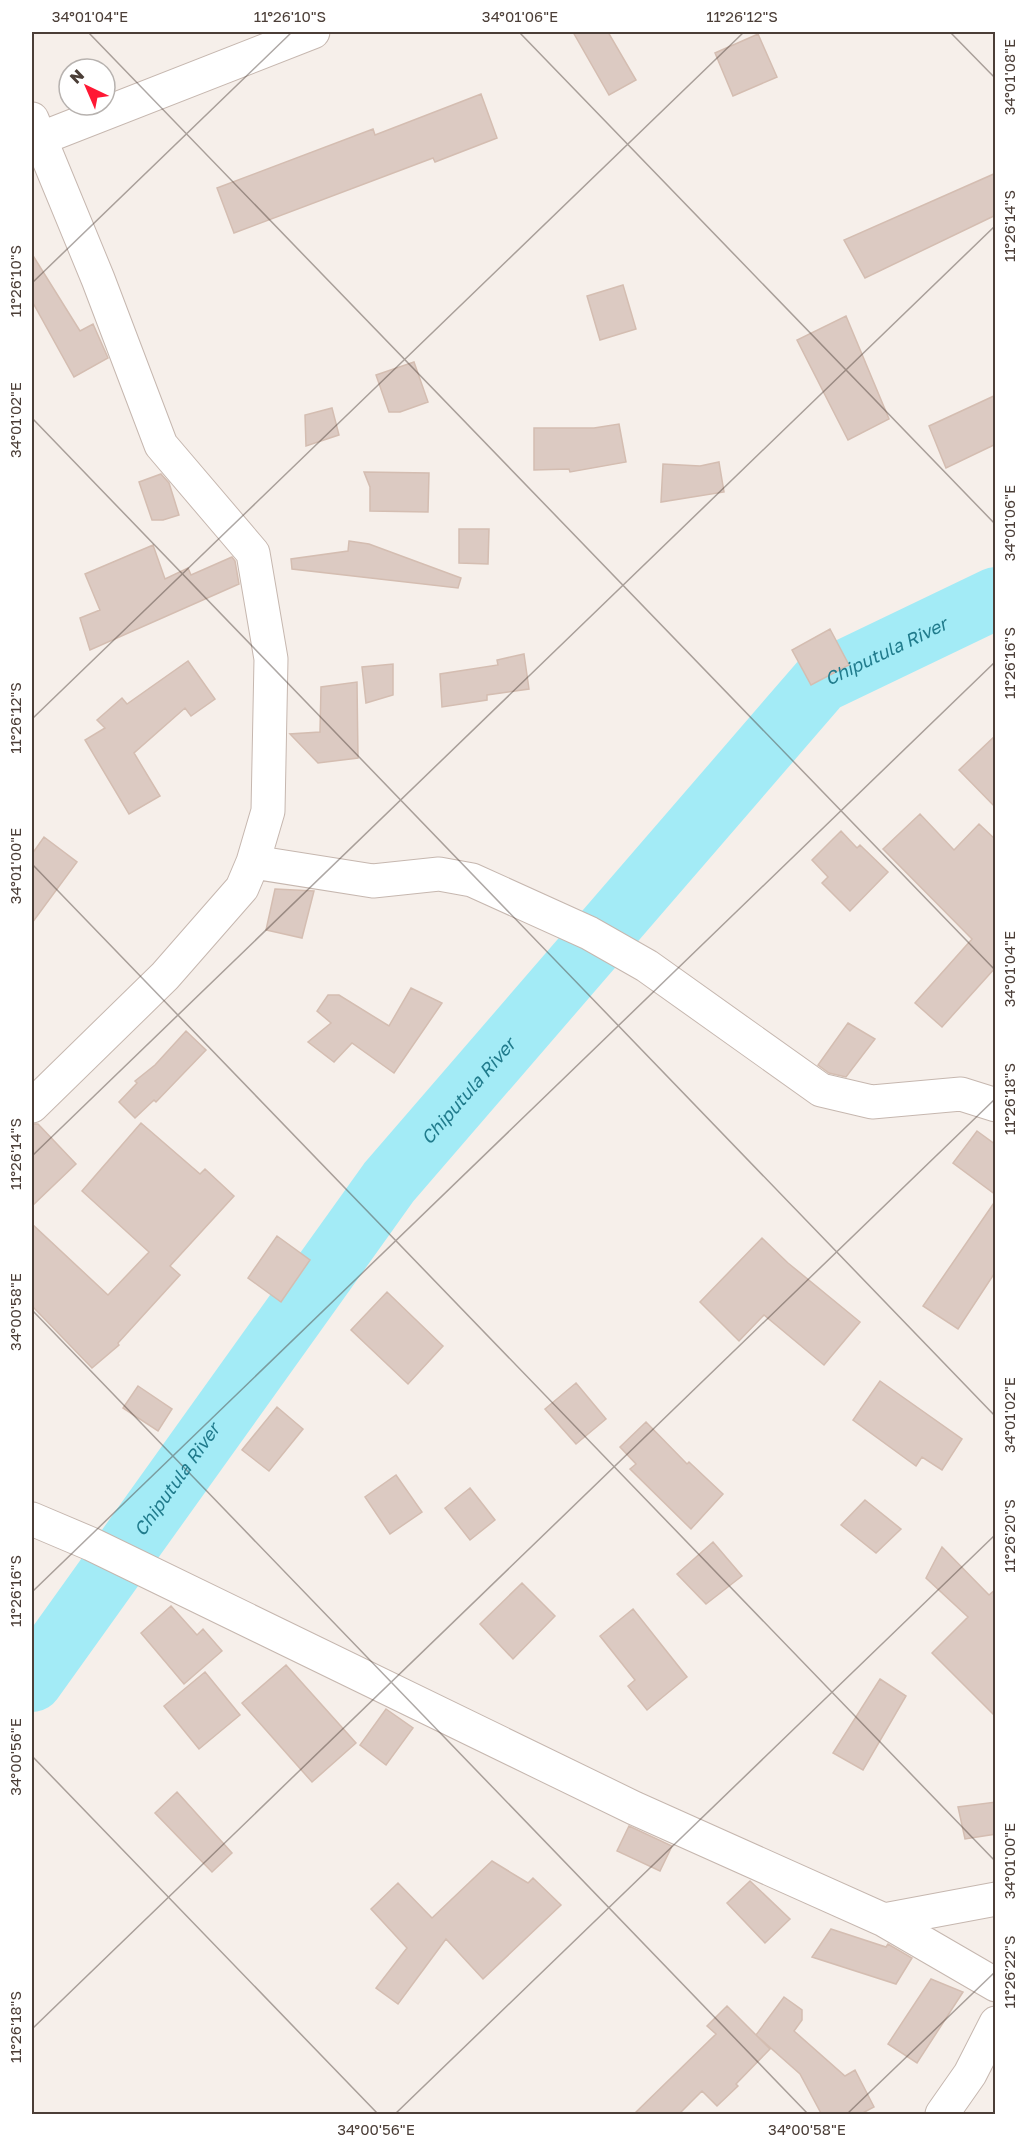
<svg xmlns="http://www.w3.org/2000/svg" width="1027" height="2146" viewBox="0 0 1027 2146" font-family="'Golos Text',sans-serif">
<style>
.lines{fill:none;stroke-linecap:round;stroke-linejoin:round}
.river{stroke:#a3ebf6;stroke-width:62}
.building{fill:#dccac2;stroke:#d4bdb1;stroke-width:1.5}
.street-casing{stroke:#c6b7af;stroke-width:35}
.street{stroke:#fff;stroke-width:33}
.ticks{fill:none;stroke:#4b3e37;stroke-width:1.5;stroke-opacity:0.45}
.labels{text-anchor:middle;dominant-baseline:central;stroke-width:4.5;stroke-linejoin:round;paint-order:stroke}
.water-label{font-size:18px;font-style:italic;fill:#207b8c;stroke:#fff}
.neatline{fill:none;stroke:#4b3e37;stroke-width:2}
.ticks-label{font-size:15px;text-anchor:middle;fill:#4b3e37}
</style>
<rect width="100%" height="100%" fill="#f6efea"/>
<g class="lines">
<path class="river" id="s1" d="M32 1681 389 1182 821 682 996 598"/>
</g>
<path class="building" d="M573 32H608L636 80 609 95Z
M758 34 777 77 733 96 715 53Z
M481 94 497 138 435 162 433 158 234 233 217 188 373 129 375 135Z
M996 173V215L865 278 844 240Z
M32 254 80 331 93 324 108 358 74 377 32 301Z
M623 285 636 329 600 340 587 296Z
M846 316 889 419 848 440 797 340Z
M414 362 428 402 400 412H389L376 375Z
M996 395V444L946 468 929 426Z
M332 408 339 435 306 446 305 415Z
M619 424 626 462 570 472 569 469 534 470V428H594Z
M719 462 724 492 661 502 663 464 700 466Z
M364 472 429 473 428 512 370 511V487Z
M161 474 169 483 179 515 163 520H152L139 482Z
M459 529H489L488 564 459 563Z
M349 541 369 544 461 578 458 588 292 569 291 559 348 551Z
M153 545 165 579 188 568 191 575 232 557 235 561 239 584 90 650 80 618 100 610 85 574Z
M830 629 849 665 811 685 792 650Z
M524 654 529 689 487 695V700L442 707 440 674 498 665 497 660Z
M188 661 215 699 191 716 185 708 134 753 160 796 129 814 85 740 105 728 97 720 122 698 127 704Z
M393 664V695L366 703 362 667Z
M357 682 358 758 318 763 290 734 320 732 321 687Z
M996 735V808L959 770Z
M920 814 954 850 979 824 996 840V967L942 1027 915 1003 972 939 883 849Z
M841 831 857 848 860 845 888 872 850 911 822 883 828 877 812 860Z
M44 837 77 862 32 923V854Z
M275 889 314 891 302 938 266 930Z
M411 988 442 1003 394 1073 352 1043 334 1062 308 1042 331 1023 317 1011 328 995H339L389 1026Z
M848 1023 875 1039 846 1077 829 1073 818 1065Z
M186 1031 206 1050 156 1102 154 1100 135 1118 119 1102 137 1083 135 1081 155 1065Z
M141 1123 200 1174 205 1169 234 1196 170 1266 180 1275 118 1343 119 1345 92 1368 32 1306V1224L108 1295 149 1252 82 1191Z
M32 1124H38L76 1164 32 1206Z
M977 1131 996 1145V1195L953 1163Z
M996 1200V1271L958 1329 923 1306Z
M277 1236 310 1260 281 1302 248 1278Z
M762 1238 788 1263 860 1322 824 1365 764 1315 739 1341 700 1302Z
M387 1292 443 1346 408 1384 351 1330Z
M880 1381 962 1439 942 1470 922 1457 916 1466 853 1420Z
M576 1383 606 1419 576 1444 545 1409Z
M138 1386 172 1409 158 1431 123 1408Z
M277 1407 303 1429 269 1471 242 1450Z
M646 1422 687 1464 689 1462 723 1494 691 1529 630 1469 636 1464 620 1447Z
M396 1475 422 1512 390 1534 365 1497Z
M470 1488 495 1520 470 1540 445 1508Z
M865 1500 901 1529 876 1553 841 1525Z
M713 1542 742 1576 706 1604 677 1574Z
M942 1547 989 1595 996 1589V1717L932 1653 968 1617 926 1578Z
M522 1583 555 1616 513 1659 480 1624Z
M171 1606 197 1635 203 1629 222 1651 184 1684 141 1633Z
M633 1609 687 1677 647 1710 628 1686 635 1680 600 1636Z
M286 1665 356 1743 312 1782 242 1703Z
M205 1672 240 1715 199 1749 164 1706Z
M880 1679 906 1696 863 1770 833 1753Z
M386 1709 413 1728 386 1765 360 1745Z
M177 1792 232 1853 212 1872 155 1813Z
M996 1802V1834L965 1839 958 1807Z
M629 1826 672 1846 660 1871 617 1851Z
M492 1861 528 1883 533 1878 561 1905 483 1979 446 1939 398 2004 376 1988 407 1948 371 1909 398 1883 432 1918Z
M750 1881 790 1919 765 1943 727 1903Z
M831 1929 886 1947 888 1944 912 1958 896 1984 812 1957Z
M931 1979 963 1992 917 2063 888 2044Z
M784 1997 802 2010V2020L794 2031 845 2076 855 2070 874 2107 859 2115H822L800 2074 756 2035Z
M727 2006 770 2049 736 2084 738 2086 717 2106 702 2091 678 2115H633L716 2034 707 2026Z"/>
<g class="lines">
<g class="street-casing">
<path id="street" d="M32 119 98 279 161 445 253 553 271 659 268 811 253 862 242 888 165 976 32 1106
M42 138 313 32
M253 862 373 881 439 874 472 880 589 933 647 966 821 1090 872 1102 961 1094 996 1105
M32 1519 91 1544 634 1808 884 1920 996 1985
M884 1920 996 1899
M942 2114 970 2074 996 2023"/>
</g>
<use href="#street" class="street"/>
</g>
<path class="ticks" d="M88 32 996 971M519 32 996 525M950 32 996 79M32 283 292 32M32 418 996 1417M32 719 744 32M32 864 996 1862M32 1156 996 225M32 1310 808 2114M32 1592 996 661M32 1756 378 2114M32 2029 996 1098M395 2114 996 1534M847 2114 996 1971"/>
<g class="labels">
<g class="water-label">
<text stroke="none"><textPath href="#s1" startOffset="1346">Chiputula River</textPath></text>
<text stroke="none"><textPath href="#s1" startOffset="734">Chiputula River</textPath></text>
<text stroke="none"><textPath href="#s1" startOffset="248">Chiputula River</textPath></text>
</g>
</g>
<rect width="1027" height="2146" fill="none" stroke="#ffffff" stroke-width="66"/>
<g transform="translate(87 87) rotate(316)"><circle r="28" fill="#ffffff" stroke="#b7b2af" stroke-width="1.5"/>
<path d="M0-4.5L10 22L0 15L-10 22Z" fill="#ff1834"/>
<text y="-9" font-size="16" font-weight="bold" text-anchor="middle" fill="#4b3e37">N</text>
</g>
<rect x="33" y="33" width="961" height="2080" class="neatline"/>
<g class="ticks-label">
<text x="90" y="22">34°01'04"E</text>
<text x="290" y="22">11°26'10"S</text>
<text x="520" y="22">34°01'06"E</text>
<text x="742" y="22">11°26'12"S</text>
<text transform="translate(1010 77) rotate(-90)" y="5">34°01'08"E</text>
<text transform="translate(1010 226) rotate(-90)" y="5">11°26'14"S</text>
<text transform="translate(16 281) rotate(-90)" y="5">11°26'10"S</text>
<text transform="translate(16 420) rotate(-90)" y="5">34°01'02"E</text>
<text transform="translate(1010 523) rotate(-90)" y="5">34°01'06"E</text>
<text transform="translate(1010 663) rotate(-90)" y="5">11°26'16"S</text>
<text transform="translate(16 718) rotate(-90)" y="5">11°26'12"S</text>
<text transform="translate(16 866) rotate(-90)" y="5">34°01'00"E</text>
<text transform="translate(1010 969) rotate(-90)" y="5">34°01'04"E</text>
<text transform="translate(1010 1099) rotate(-90)" y="5">11°26'18"S</text>
<text transform="translate(16 1154) rotate(-90)" y="5">11°26'14"S</text>
<text transform="translate(16 1312) rotate(-90)" y="5">34°00'58"E</text>
<text transform="translate(1010 1415) rotate(-90)" y="5">34°01'02"E</text>
<text transform="translate(1010 1536) rotate(-90)" y="5">11°26'20"S</text>
<text transform="translate(16 1591) rotate(-90)" y="5">11°26'16"S</text>
<text transform="translate(16 1757) rotate(-90)" y="5">34°00'56"E</text>
<text transform="translate(1010 1861) rotate(-90)" y="5">34°01'00"E</text>
<text transform="translate(1010 1972) rotate(-90)" y="5">11°26'22"S</text>
<text transform="translate(16 2027) rotate(-90)" y="5">11°26'18"S</text>
<text x="376" y="2135">34°00'56"E</text>
<text x="807" y="2135">34°00'58"E</text>
</g>
</svg>
